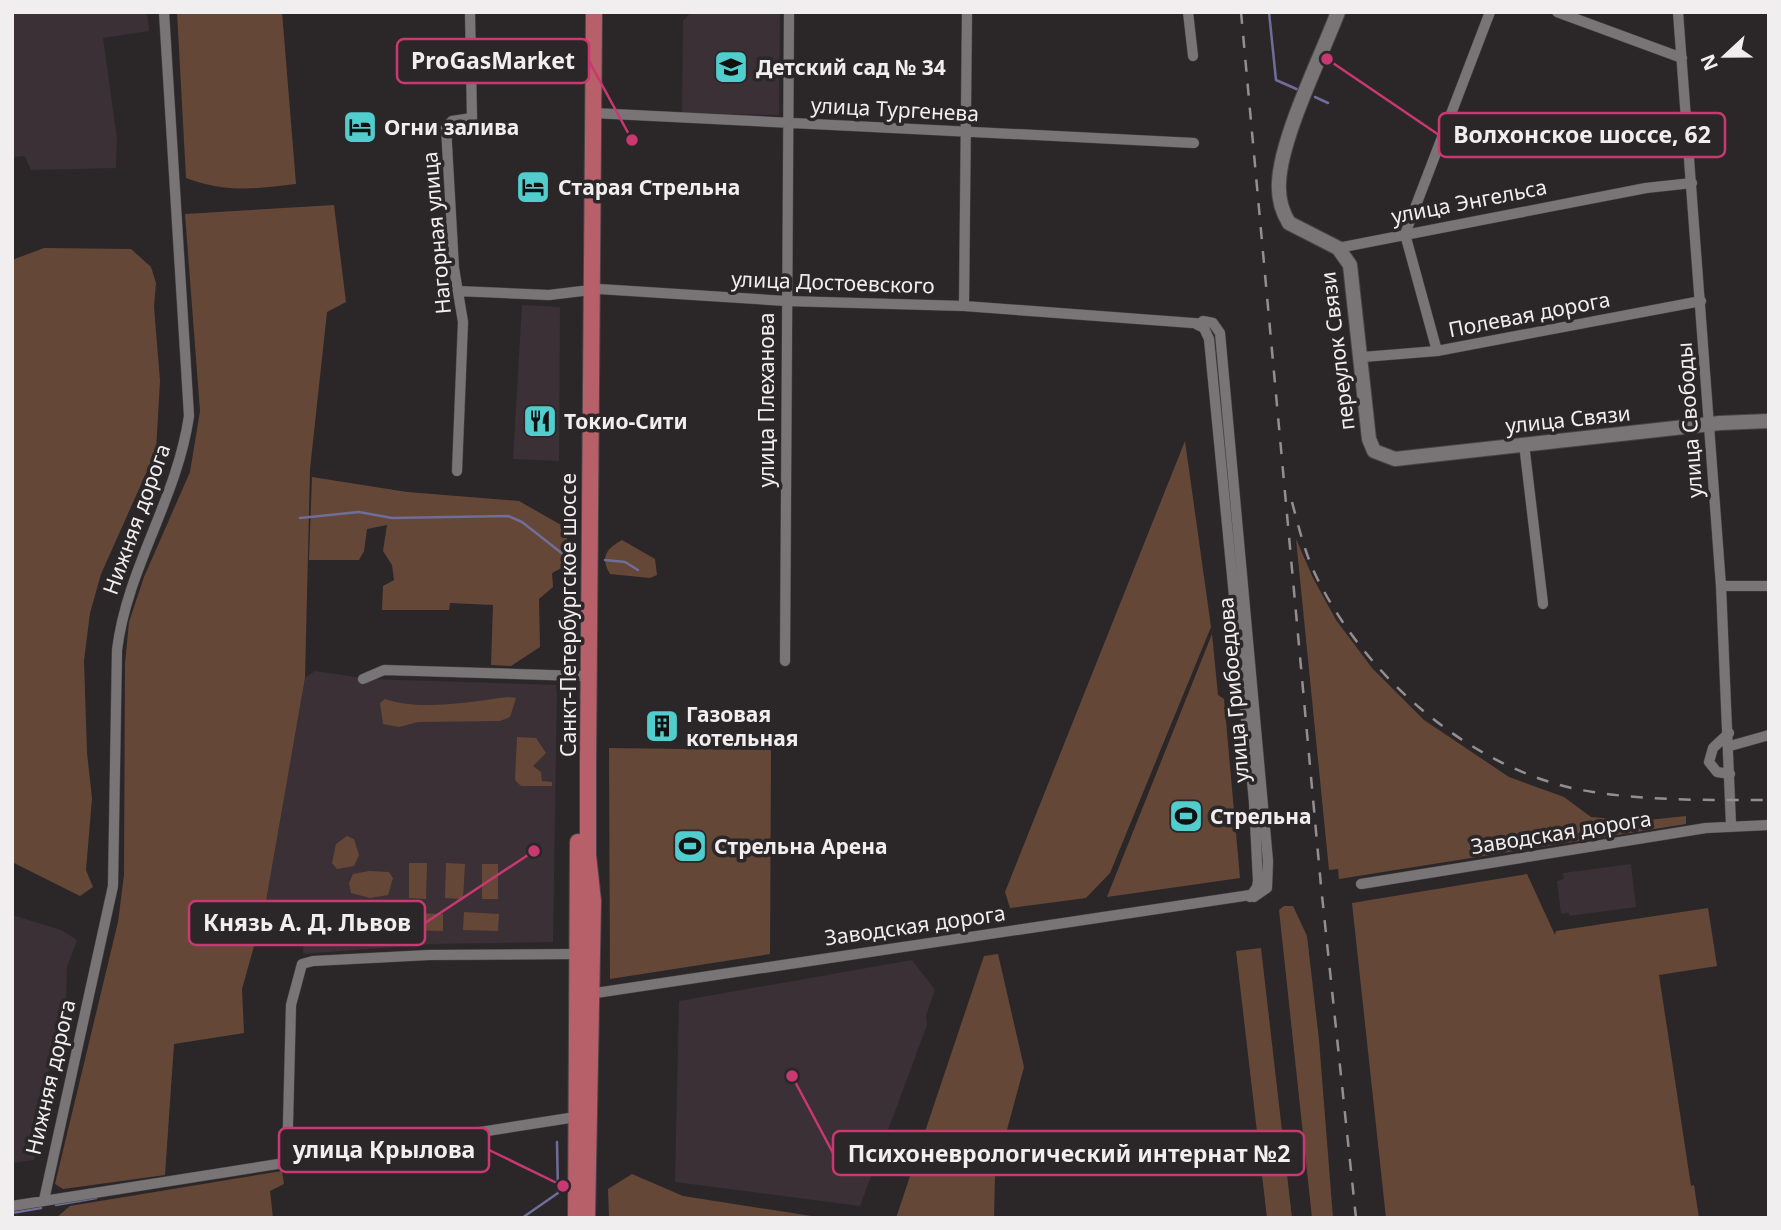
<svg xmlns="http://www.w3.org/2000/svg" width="1781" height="1230" viewBox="0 0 1781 1230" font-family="'Noto Sans',sans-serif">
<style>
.built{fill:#3a3035}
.green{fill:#654738}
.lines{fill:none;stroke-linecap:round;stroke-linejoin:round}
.stream{stroke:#6f6d99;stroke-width:2.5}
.street-casing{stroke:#484547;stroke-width:11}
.secondary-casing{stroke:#484547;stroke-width:16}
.primary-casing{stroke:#484547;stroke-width:18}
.street{stroke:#797476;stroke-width:10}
.secondary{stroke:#797476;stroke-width:14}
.primary{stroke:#b76069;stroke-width:16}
.rail{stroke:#938f91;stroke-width:2.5;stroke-dasharray:12 12;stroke-linecap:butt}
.labels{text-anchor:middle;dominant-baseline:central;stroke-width:7;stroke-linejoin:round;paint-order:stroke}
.poi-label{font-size:21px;font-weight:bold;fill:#f1eef0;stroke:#2b2729;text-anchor:start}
.street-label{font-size:21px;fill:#f1eef0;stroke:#2b2729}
.leader{fill:none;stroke:#c93871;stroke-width:2.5}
.callout-dot{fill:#c93871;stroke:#2b2729;stroke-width:2.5}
.callout{fill:#2b2729;stroke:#c93871;stroke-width:2.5}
.callout-label{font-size:23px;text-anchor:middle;font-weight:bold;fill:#f1eef0}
</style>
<rect width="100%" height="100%" fill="#2b2729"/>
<path class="built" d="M12 12H147L149 31 103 38 117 139 116 168 31 170 25 156 12 157Z
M691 12H780L779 115 682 113 683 21Z
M522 305 560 307 559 461 513 459Z
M315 671 370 679 557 685 553 942 433 944 303 954 304 931 286 911 265 907 305 678Z
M1631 864 1636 907 1569 916V913L1561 914 1557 881 1564 879 1563 873Z
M12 915 61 930 77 940 67 967 65 1045 52 1050 34 1160 12 1163Z
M912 960 935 990 926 1015 927 1025 860 1206 675 1182 679 1001Z"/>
<path class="green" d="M177 12H282L296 184C254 189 227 193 186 178Z
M334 205 346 302 327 312 310 469 305 678 265 907 242 989 244 1033 174 1044 165 1175 63 1189 55 1184 118 922 124 875 125 664 129 622 144 577 190 472 200 411 185 214Z
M44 248 131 249 151 267 156 283 154 307 160 381 156 451 101 574 90 613 84 661 87 753 92 798 86 870 93 887 80 896 12 862V260Z
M1185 441 1211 627 1110 873 1086 898 1010 908 1005 892Z
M312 477 407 492 519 501 561 525 567 537V565L552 573 553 587 539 599 540 647 511 666 491 665 493 605 450 603 449 610H382L383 586 394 580 392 565 383 551 387 525 367 529 364 551 359 560H309Z
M1296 539 1313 578 1336 620 1372 668 1424 720 1509 777 1564 797 1591 817 1639 821 1686 816V824L1339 879 1338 869 1329 870Z
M622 540 655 559 657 575 650 578 610 574C600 557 606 549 622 540Z
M1212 634 1218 695 1224 699 1240 878 1107 897Z
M507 697 516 698 510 717 500 721 418 722 399 727 383 724 380 703 385 699C418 711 471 702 507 697Z
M517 737 536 738 546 753 533 766 541 772 542 781 552 782V786H521L515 780Z
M609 748 771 750 770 954 610 979Z
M347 836 354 839 359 855 354 866 337 869 332 863 336 844Z
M409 863H427L426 899 409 898Z
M446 863 465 864 463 899 445 898Z
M482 864H498V899H482Z
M369 871 389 872 393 878 388 895 370 898 351 893 349 883 353 874Z
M1527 874 1555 935 1556 931 1708 908 1717 966 1659 975 1691 1186 1694 1185 1699 1218H1386L1352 903Z
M1284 906H1293L1307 936 1319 1040 1333 1218H1312L1279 910Z
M464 912 499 914 498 931 463 930Z
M408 913 443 914V931L408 930Z
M1261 948 1292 1218H1267L1236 951Z
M998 954 1024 1067 995 1174 994 1218H896L984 956Z
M282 1171 284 1184 270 1191 273 1218H56L70 1206Z
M632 1174 683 1196 824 1218H609L608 1189Z"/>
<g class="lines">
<path class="stream" d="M1269 12 1276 80 1301 91
M1315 97 1328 103
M300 518 359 512 392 518 508 516 522 522 568 558
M605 560 625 562 638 570
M56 1205 96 1198
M12 1213 41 1208
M522 1218 558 1193 557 1142"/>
<g class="street-casing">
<path id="street" d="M1188 12 1193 56
M1557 12 1682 58
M1678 12 1721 586 1731 825
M593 113 1194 143
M1338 248 1646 188 1692 183
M457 291 549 295 599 289 786 301 964 306 1206 324
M964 306 967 12
M1203 321 1213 323 1220 333 1268 861 1267 888 1254 897
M1196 324 1204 328 1209 339 1254 802 1258 881 1257 887 1250 897
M1437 351 1405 234 1490 12
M1363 357 1437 351 1701 301
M1524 444 1543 604
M457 471 463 322 454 268 446 127 452 121 472 118 470 12
M1721 586H1769
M785 661 789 12
M363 679 384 670 580 676
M1729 733 1713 748 1709 762 1717 772 1730 774
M1730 746 1769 735
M1361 884 1706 828 1769 825
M589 994 1257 894
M287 1163 291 1005 302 964 313 961 429 955 578 954
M44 1200 113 886 117 650C127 568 177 499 189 416L164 12
M12 1206 582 1116"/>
</g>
<g class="secondary-casing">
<path id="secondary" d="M1338 12C1321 57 1281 137 1279 182 1278 197 1281 210 1289 223L1338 248 1350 265 1369 439 1374 451 1395 459 1720 423 1769 421"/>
</g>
<g class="primary-casing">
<path id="primary" d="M576 1218 578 842
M587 1218 593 901 588 855V763L594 12"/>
</g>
<use href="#street" class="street"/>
<use href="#secondary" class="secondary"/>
<use href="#primary" class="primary"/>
<path class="rail" d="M1241 12 1321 886 1356 1218
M1292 502C1299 528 1305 554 1317 578 1368 681 1478 775 1593 792 1651 801 1710 800 1769 800"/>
</g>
<defs>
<g id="school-square" transform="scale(1.75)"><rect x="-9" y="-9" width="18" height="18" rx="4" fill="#52cdcd" stroke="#2b2729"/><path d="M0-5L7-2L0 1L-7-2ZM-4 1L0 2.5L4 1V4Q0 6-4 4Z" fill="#111"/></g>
<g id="hotel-square" transform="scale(1.75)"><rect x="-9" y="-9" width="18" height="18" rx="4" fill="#52cdcd" stroke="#2b2729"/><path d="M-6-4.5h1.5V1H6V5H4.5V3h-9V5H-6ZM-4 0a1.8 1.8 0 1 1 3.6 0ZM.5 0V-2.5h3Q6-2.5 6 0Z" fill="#111"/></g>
<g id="restaurant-square" transform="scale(1.75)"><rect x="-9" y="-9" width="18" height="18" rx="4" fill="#52cdcd" stroke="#2b2729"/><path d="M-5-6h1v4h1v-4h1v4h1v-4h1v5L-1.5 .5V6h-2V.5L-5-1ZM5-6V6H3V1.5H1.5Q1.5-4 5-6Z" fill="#111"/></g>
<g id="building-square" transform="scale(1.75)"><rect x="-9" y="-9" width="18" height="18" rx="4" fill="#52cdcd" stroke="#2b2729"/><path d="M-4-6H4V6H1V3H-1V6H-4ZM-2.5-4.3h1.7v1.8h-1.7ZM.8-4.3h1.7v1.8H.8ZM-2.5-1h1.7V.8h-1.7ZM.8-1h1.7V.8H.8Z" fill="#111"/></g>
<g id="stadium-square" transform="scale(1.75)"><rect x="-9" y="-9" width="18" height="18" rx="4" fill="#52cdcd" stroke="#2b2729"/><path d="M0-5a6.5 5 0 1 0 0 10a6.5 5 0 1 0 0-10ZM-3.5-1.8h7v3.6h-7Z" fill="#111"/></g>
</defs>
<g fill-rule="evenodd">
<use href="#school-square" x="731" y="67"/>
<use href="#hotel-square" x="360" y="127"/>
<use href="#hotel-square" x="533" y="187"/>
<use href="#restaurant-square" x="540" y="421"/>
<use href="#building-square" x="662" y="726"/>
<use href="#stadium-square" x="1186" y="816"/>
<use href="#stadium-square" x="690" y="846"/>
</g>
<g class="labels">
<g class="poi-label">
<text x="756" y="67">Детский сад № 34</text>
<text x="384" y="127">Огни залива</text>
<text x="558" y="187">Старая Стрельна</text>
<text x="564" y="421">Токио-Сити</text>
<text x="686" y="714">Газовая<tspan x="686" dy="24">котельная</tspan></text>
<text x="1210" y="816">Стрельна</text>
<text x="714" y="846">Стрельна Арена</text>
</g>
<g class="street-label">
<text transform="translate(895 109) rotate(3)">улица Тургенева</text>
<text transform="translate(1469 201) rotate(-11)">улица Энгельса</text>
<text transform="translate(436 233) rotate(-95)">Нагорная улица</text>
<text transform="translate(833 282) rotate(2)">улица Достоевского</text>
<text transform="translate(1529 314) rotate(-11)">Полевая дорога</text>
<text transform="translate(1337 351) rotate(-97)">переулок Связи</text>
<text transform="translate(766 400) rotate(-90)">улица Плеханова</text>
<text transform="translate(1568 419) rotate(-6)">улица Связи</text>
<text transform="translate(1689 420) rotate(-94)">улица Свободы</text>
<text transform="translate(136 519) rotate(-70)">Нижняя дорога</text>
<text transform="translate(568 615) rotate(-90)">Санкт-Петербургское шоссе</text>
<text transform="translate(1233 690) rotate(-95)">улица Грибоедова</text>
<text transform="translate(1561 832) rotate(-9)">Заводская дорога</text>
<text transform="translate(915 925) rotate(-8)">Заводская дорога</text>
<text transform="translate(50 1077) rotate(-77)">Нижняя дорога</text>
</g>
</g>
<path class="leader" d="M632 140L589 61M1327 59L1439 135M534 851L425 923M563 1186L489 1150M792 1076L833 1153"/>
<g class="callout-dot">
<circle cx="632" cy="140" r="7"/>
<circle cx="1327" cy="59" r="7"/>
<circle cx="534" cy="851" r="7"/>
<circle cx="563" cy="1186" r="7"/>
<circle cx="792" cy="1076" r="7"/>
</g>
<g class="callout">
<rect x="397" y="39" width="192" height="44" rx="7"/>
<rect x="1439" y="113" width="286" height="44" rx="7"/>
<rect x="189" y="901" width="236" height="44" rx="7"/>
<rect x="279" y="1128" width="210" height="44" rx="7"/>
<rect x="833" y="1131" width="471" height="44" rx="7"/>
</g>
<g class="callout-label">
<text x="493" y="69">ProGasMarket</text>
<text x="1582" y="143">Волхонское шоссе, 62</text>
<text x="307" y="931">Князь А. Д. Львов</text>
<text x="384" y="1158">улица Крылова</text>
<text x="1069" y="1162">Психоневрологический интернат №2</text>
</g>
<rect width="1781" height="1230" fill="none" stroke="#f1eef0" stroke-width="28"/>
<g transform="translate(1725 56) rotate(248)" stroke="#2b2729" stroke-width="5" paint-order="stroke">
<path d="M0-5L12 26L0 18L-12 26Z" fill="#f1eef0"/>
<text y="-10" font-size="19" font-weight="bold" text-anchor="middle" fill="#f1eef0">N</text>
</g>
</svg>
